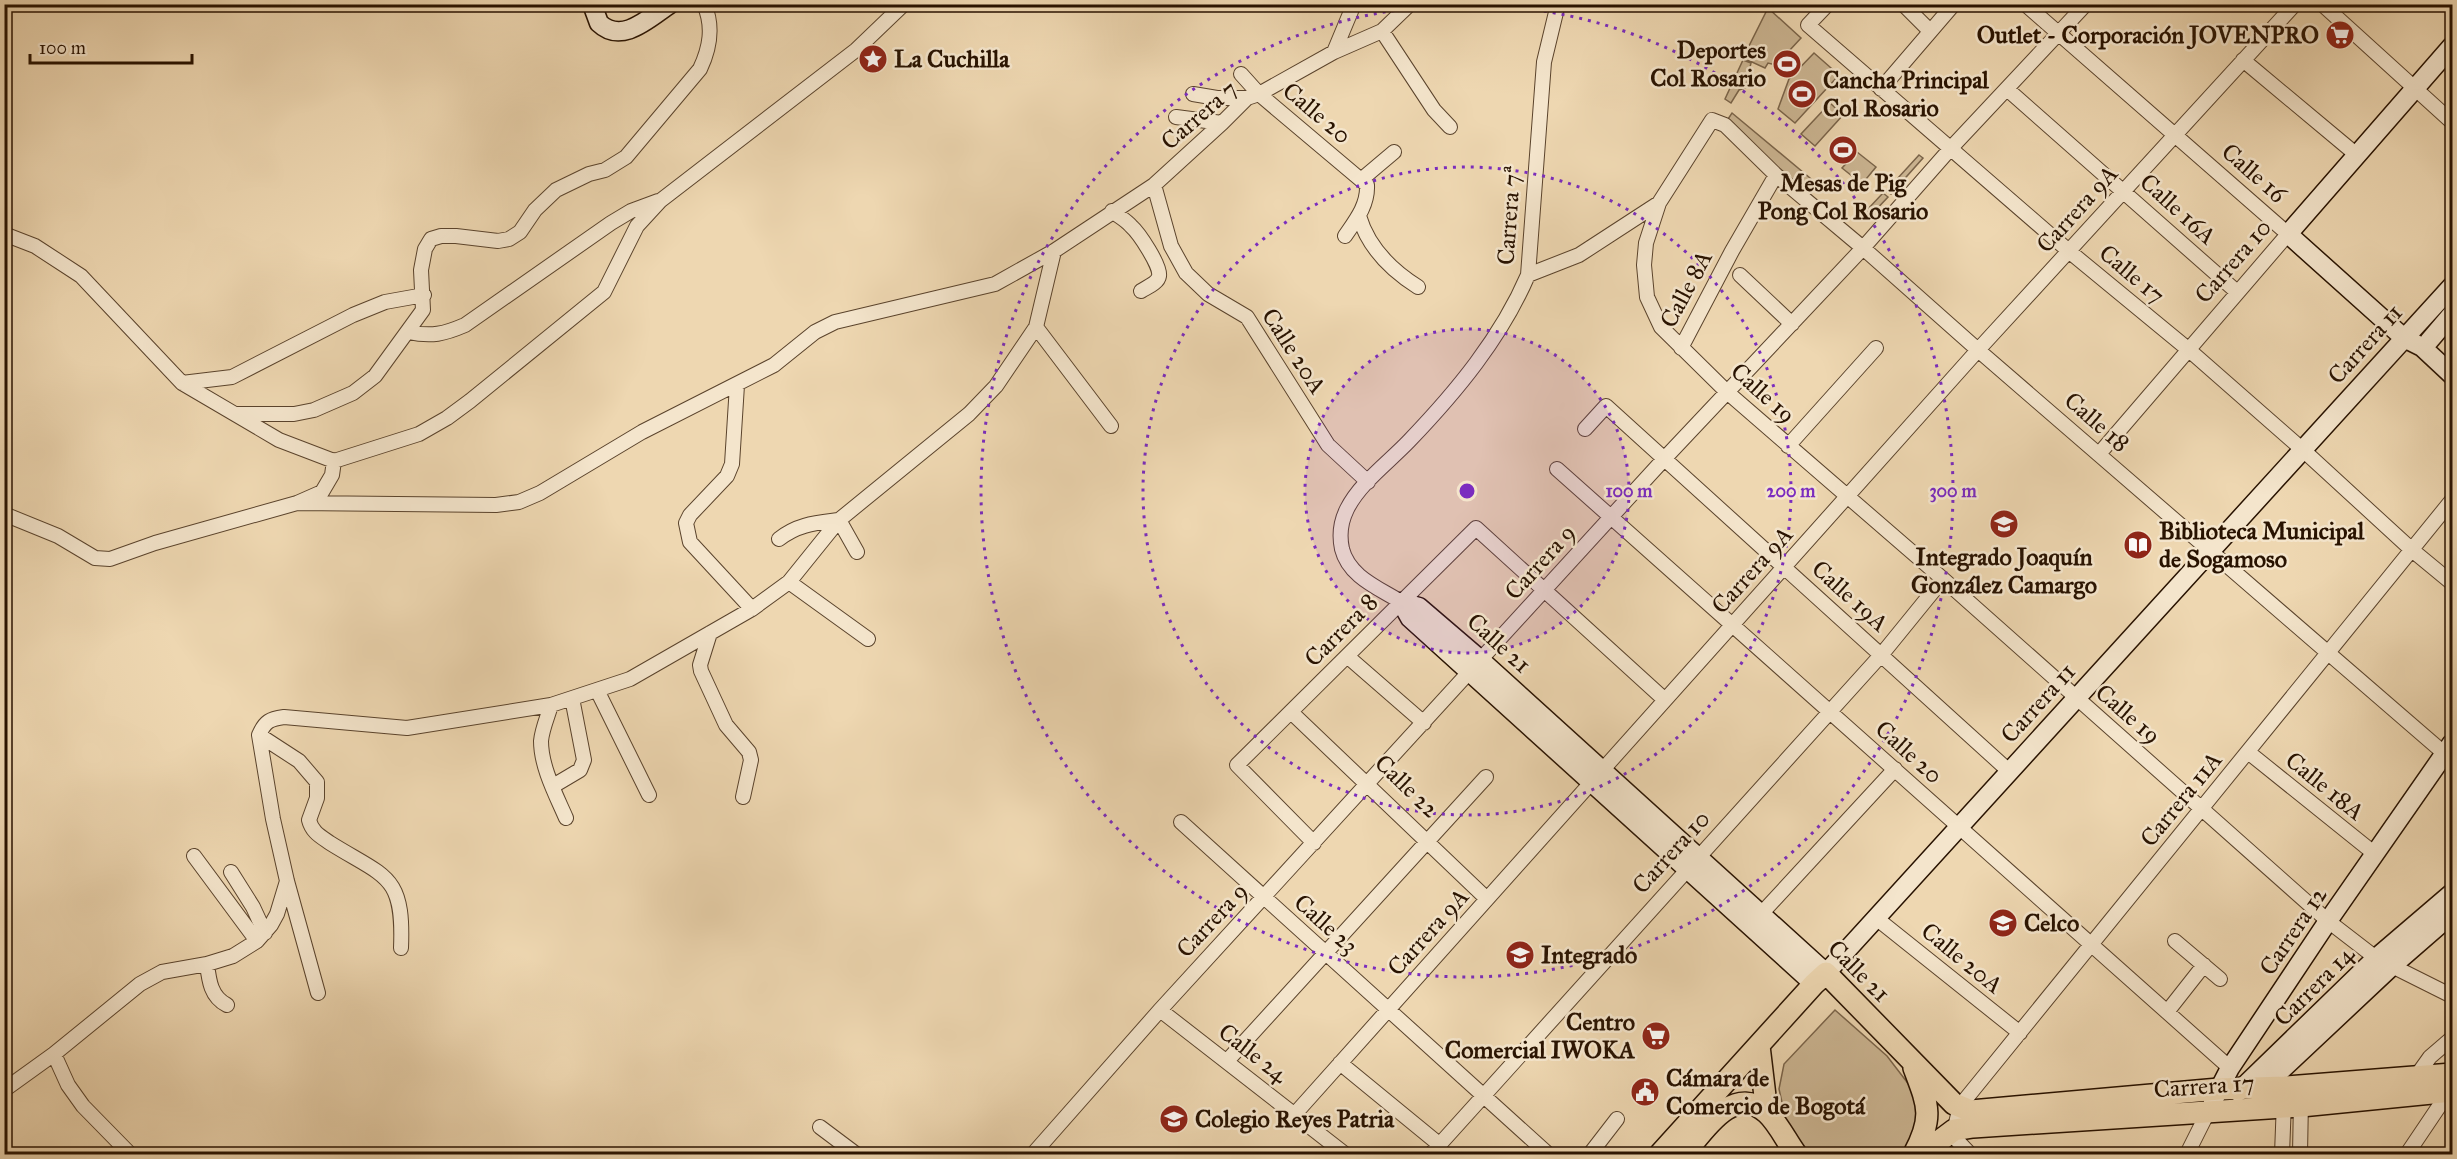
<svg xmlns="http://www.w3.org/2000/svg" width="2457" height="1159" viewBox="0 0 2457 1159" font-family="'IM FELL Great Primer',serif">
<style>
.green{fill:#ccb693;stroke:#7a644a;stroke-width:1.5}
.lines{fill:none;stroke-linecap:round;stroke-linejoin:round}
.street-casing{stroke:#5a432c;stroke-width:16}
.secondary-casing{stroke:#281200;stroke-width:21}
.primary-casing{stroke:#281200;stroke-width:24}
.street{stroke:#f4e5cc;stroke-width:14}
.secondary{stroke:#f4e5cc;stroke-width:18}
.primary{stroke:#eed7b1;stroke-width:21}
.ring{fill:none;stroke:#7b2cbf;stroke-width:3;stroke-dasharray:3 6}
.labels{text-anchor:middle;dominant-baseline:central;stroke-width:5;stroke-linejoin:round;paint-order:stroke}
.poi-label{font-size:24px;font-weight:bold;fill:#281200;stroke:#f4e5cc;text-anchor:start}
.street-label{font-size:24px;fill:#281200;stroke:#f4e5cc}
.centre{fill:#7b2cbf;stroke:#f4e5cc;stroke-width:3}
.ring-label{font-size:18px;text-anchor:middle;font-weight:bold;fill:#7b2cbf;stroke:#f4e5cc;stroke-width:5;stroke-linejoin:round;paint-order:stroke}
</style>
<rect width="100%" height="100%" fill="#eed7b1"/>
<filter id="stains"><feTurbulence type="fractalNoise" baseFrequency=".00333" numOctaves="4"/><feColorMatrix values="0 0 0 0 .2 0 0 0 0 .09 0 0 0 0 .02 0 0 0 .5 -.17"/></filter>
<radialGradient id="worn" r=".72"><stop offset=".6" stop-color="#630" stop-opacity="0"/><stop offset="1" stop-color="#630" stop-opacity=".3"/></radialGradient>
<path class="green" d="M1768 8 1801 38 1776 65 1768 63 1765 68 1743 58Z
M1814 53 1839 75 1795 123 1778 109 1789 79Z
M1743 60 1751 63 1745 88 1739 90 1731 103 1725 99Z
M1830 103 1843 115 1815 146 1801 134Z
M1732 113 1816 183 1805 195 1726 122Z
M1857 152 1876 167 1862 184 1842 168Z
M1919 155 1923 158 1891 194 1886 191Z
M1883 193 1888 197 1870 216 1866 211Z
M1835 1010 1887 1056 1910 1086 1920 1106 1909 1148 1903 1154H1808L1790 1138 1779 1089 1784 1064Z"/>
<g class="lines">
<g class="street-casing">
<path id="street" d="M1828 4 1808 25 2070 252 2189 350 2303 450 2412 550 2452 583
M1903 4 1930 31
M2025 4 2288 234 2099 454
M2322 4 2452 122
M1382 31 1434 110 1450 127
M1334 52 1354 4
M2243 60 2358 156
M1241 74 1259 94 1367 185C1368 205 1356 220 1345 236
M1881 89 1954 4
M2007 89 2237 292
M1193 94 1217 98H1247
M1176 117 1222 123
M1362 179 1394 152
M1154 185 1171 246 1186 273 1208 294 1247 317 1328 445 1368 482
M1112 211C1118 216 1126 220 1131 226 1139 233 1161 266 1159 276 1158 283 1147 287 1141 291
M1359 216C1368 247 1391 270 1418 287
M4 234 35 246 81 276 182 383 279 440 334 461 419 434 447 418 470 401 604 292 637 226 660 201 856 50 904 4
M1528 275 1579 255 1659 203
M1740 275 1792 324
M1036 327 1111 426
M408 332C432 337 444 334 465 325L611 223 631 211 658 201
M1681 348 1732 251 1776 175
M182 383 232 377 353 315 385 302 424 295
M737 385 732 464 727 476 690 515 686 523 690 542 752 609
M236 414H294L314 410 353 393 375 376 423 310 421 270 425 249 431 239 441 236H456L498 241 509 239 520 232 535 210 556 190 589 174 605 170 626 157 700 69C710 48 714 27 704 4
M1585 429 1606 406 2010 772
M1788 446 1876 348
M1557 469 2230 1068
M297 503 496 505 519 502 540 493 642 432 774 365 815 332 835 322 995 284 1054 251 1154 185 1222 123 1247 98 1259 94 1334 52 1382 31 1410 4
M4 514 58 536 95 558 110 559 155 543 297 503 322 492 332 475 334 461
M779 539C798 524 816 523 839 520L857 552
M789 582 868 639
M1401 602C1379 588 1349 577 1342 549 1339 535 1341 521 1347 509 1360 483 1389 462 1409 441 1456 392 1501 338 1528 275L1544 62 1558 4
M710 633 700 665 701 671 726 725 749 752 751 760 743 797
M1347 656 1424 723
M597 690 649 795
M551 705C548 716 542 729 541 741 541 767 556 795 566 818
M1291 712 1487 899
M259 735 299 761 317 782V798L309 820C312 832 320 836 330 843 386 878 404 874 401 948
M2248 752 2375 854
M2452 760 1978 350 1863 248 1776 175 1725 125 1712 120 1659 203 1646 243 1644 265 1647 297 1661 327 1727 392 1943 579 2328 921 2376 958 2452 996
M553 786 580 770 584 760 572 698
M1181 822 1548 1154
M1314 843 1237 765 1476 528 1665 700
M194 856 257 941
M231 872 253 907 265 933
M1761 914 1895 769
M1876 918 2020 1033
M2175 941 2220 979
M207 964C209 981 211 997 227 1005
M318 993 287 881 273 819 259 735C265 721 270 719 284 717L407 728 551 705 630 679 752 609 789 582 839 520 969 414 996 386 1036 327 1054 251
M1160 1010 1345 1154
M2167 1012 2204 965
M54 1054 68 1085 83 1106 130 1154
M1227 1061 1486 777
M1340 1063 1440 1145
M2415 1078 2430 1057 2452 1038
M4 1090 54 1054 140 984 162 972 207 964 233 956 257 941 271 925 277 914 287 881
M1294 1115 1978 350 2295 4
M820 1127 856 1154
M1033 1154 1160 1010 1665 458 1863 248 1951 148 2086 4
M1431 1154 1882 654 1943 579
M1590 1154 1617 1119
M1970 1154 1953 1136 1960 1106 2452 500
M2187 1154 2209 1110
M2282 1154 2284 1101
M2300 1154 2301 1100
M2407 1154 2440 1105 2445 1091"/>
</g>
<g class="secondary-casing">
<path id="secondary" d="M592 4 599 23C622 45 649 18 670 4
M2452 46 2288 234 2404 338 2422 347 2452 375
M2429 341 2452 314
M1401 602 1419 607 1475 655 1826 973 2452 286
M1401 602 1410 618 1814 984
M2238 1092 2376 958 2452 893
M2258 1092 2391 967 2452 914
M2213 1101 2230 1068 2328 921 2452 743"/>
</g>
<g class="primary-casing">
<path id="primary" d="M1759 1046 1767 1113
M1914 1068C1928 1105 1934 1117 1914 1154
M1660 1154 1814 984 1826 973 1954 1104 1971 1111 2219 1089 2285 1087 2452 1074
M1684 1154C1703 1132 1733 1082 1767 1113 1778 1123 1787 1142 1796 1154
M1922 1154 1954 1130 1973 1127 2301 1106 2452 1091"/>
</g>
<use href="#street" class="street"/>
<use href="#secondary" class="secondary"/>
<use href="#primary" class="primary"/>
</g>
<circle cx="1467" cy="491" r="162" fill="#7b2cbf" fill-opacity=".12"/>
<g class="ring">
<circle cx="1467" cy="491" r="162"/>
<circle cx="1467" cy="491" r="324"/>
<circle cx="1467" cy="491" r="486"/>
</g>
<defs>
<g id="supermarket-disc" transform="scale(1.5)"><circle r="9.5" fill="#8f2418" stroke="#f4e5cc"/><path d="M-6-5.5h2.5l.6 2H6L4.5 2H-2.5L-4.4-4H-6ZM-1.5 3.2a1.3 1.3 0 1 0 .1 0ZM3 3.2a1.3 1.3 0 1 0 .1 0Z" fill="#fff"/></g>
<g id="sight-disc" transform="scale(1.5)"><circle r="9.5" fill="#8f2418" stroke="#f4e5cc"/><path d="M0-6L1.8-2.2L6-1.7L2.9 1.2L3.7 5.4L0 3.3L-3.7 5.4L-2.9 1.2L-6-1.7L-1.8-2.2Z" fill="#fff"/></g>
<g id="stadium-disc" transform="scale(1.5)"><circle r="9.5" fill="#8f2418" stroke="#f4e5cc"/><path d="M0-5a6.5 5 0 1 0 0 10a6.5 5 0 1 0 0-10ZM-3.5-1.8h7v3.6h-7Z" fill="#fff"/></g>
<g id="school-disc" transform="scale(1.5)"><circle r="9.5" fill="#8f2418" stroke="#f4e5cc"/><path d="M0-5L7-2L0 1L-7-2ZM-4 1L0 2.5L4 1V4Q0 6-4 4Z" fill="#fff"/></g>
<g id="library-disc" transform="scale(1.5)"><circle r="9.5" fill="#8f2418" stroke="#f4e5cc"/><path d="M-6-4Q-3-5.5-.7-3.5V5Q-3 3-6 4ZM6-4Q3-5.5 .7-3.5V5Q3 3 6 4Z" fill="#fff"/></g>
<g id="civic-disc" transform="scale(1.5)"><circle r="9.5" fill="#8f2418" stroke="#f4e5cc"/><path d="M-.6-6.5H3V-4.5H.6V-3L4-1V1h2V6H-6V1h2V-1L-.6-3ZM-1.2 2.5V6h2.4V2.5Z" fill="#fff"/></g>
</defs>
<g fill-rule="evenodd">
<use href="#supermarket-disc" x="2340" y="35"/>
<use href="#sight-disc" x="873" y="59"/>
<use href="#stadium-disc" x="1787" y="64"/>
<use href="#stadium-disc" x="1802" y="94"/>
<use href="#stadium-disc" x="1843" y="150"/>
<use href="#school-disc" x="2004" y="524"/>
<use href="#library-disc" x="2138" y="545"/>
<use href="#school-disc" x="2003" y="923"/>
<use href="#school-disc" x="1520" y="955"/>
<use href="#supermarket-disc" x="1656" y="1036"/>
<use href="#civic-disc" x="1645" y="1092"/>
<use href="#school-disc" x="1174" y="1119"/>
</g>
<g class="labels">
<g class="poi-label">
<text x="2319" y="35" text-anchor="end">Outlet - Corporación JOVENPRO</text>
<text x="1766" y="50" text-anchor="end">Deportes<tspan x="1766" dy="28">Col Rosario</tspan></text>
<text x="894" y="59">La Cuchilla</text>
<text x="1823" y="80">Cancha Principal<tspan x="1823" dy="28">Col Rosario</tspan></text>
<text x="1843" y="183" text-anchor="middle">Mesas de Pig<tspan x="1843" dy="28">Pong Col Rosario</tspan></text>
<text x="2159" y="531">Biblioteca Municipal<tspan x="2159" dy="28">de Sogamoso</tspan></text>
<text x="2004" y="557" text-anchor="middle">Integrado Joaquín<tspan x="2004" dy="28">González Camargo</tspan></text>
<text x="2024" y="923">Celco</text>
<text x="1541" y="955">Integrado</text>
<text x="1635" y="1022" text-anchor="end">Centro<tspan x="1635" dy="28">Comercial IWOKA</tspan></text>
<text x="1666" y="1078">Cámara de<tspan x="1666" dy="28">Comercio de Bogotá</tspan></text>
<text x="1195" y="1119">Colegio Reyes Patria</text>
</g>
<g class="street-label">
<text transform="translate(1317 113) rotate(40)">Calle 20</text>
<text transform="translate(1199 115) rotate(-41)">Carrera 7</text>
<text transform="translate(2254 173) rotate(41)">Calle 16</text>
<text transform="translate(2077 209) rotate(-48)">Carrera 9A</text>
<text transform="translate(2178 209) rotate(42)">Calle 16A</text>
<text transform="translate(1509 215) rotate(-86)">Carrera 7ª</text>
<text transform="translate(2233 261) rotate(-49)">Carrera 10</text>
<text transform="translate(2132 274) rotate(40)">Calle 17</text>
<text transform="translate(1686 289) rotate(-62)">Calle 8A</text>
<text transform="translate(2365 344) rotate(-48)">Carrera 11</text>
<text transform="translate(1294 351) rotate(57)">Calle 20A</text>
<text transform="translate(1763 393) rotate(42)">Calle 19</text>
<text transform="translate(2097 422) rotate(41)">Calle 18</text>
<text transform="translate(1540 562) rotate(-48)">Carrera 9</text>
<text transform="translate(1752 570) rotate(-48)">Carrera 9A</text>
<text transform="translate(1850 596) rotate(42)">Calle 19A</text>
<text transform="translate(1341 630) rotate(-45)">Carrera 8</text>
<text transform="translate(1499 643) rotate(42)">Calle 21</text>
<text transform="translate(2038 703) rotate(-48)">Carrera 11</text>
<text transform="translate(2128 714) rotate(41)">Calle 19</text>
<text transform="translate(1909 752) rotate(42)">Calle 20</text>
<text transform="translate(1407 786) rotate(44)">Calle 22</text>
<text transform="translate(2325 786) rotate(39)">Calle 18A</text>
<text transform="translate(2181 799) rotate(-51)">Carrera 11A</text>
<text transform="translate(1671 852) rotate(-48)">Carrera 10</text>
<text transform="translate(1212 920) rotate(-47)">Carrera 9</text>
<text transform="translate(1326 924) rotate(42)">Calle 23</text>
<text transform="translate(2293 931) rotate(-56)">Carrera 12</text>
<text transform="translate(1428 932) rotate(-48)">Carrera 9A</text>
<text transform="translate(1962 958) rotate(39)">Calle 20A</text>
<text transform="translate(1859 971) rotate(45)">Calle 21</text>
<text transform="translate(2314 986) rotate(-45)">Carrera 14</text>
<text transform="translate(1253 1053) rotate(38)">Calle 24</text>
<text transform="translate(2204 1086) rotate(-4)">Carrera 17</text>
</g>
</g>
<circle cx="1467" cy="491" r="9" class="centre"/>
<g class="ring-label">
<text x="1629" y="497">100 m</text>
<text x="1791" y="497">200 m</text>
<text x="1953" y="497">300 m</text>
</g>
<rect width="2457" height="1159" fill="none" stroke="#eed7b1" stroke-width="24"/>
<rect x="6" y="6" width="2445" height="1147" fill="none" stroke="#281200" stroke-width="3"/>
<rect x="12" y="12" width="2433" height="1135" fill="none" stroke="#281200" stroke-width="1.5"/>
<path d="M30 54v9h162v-9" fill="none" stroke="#281200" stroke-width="3"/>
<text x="39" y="54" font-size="18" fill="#281200" stroke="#f4e5cc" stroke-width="4.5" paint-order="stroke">100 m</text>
<rect width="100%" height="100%" filter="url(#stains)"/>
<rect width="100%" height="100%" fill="url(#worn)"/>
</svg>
